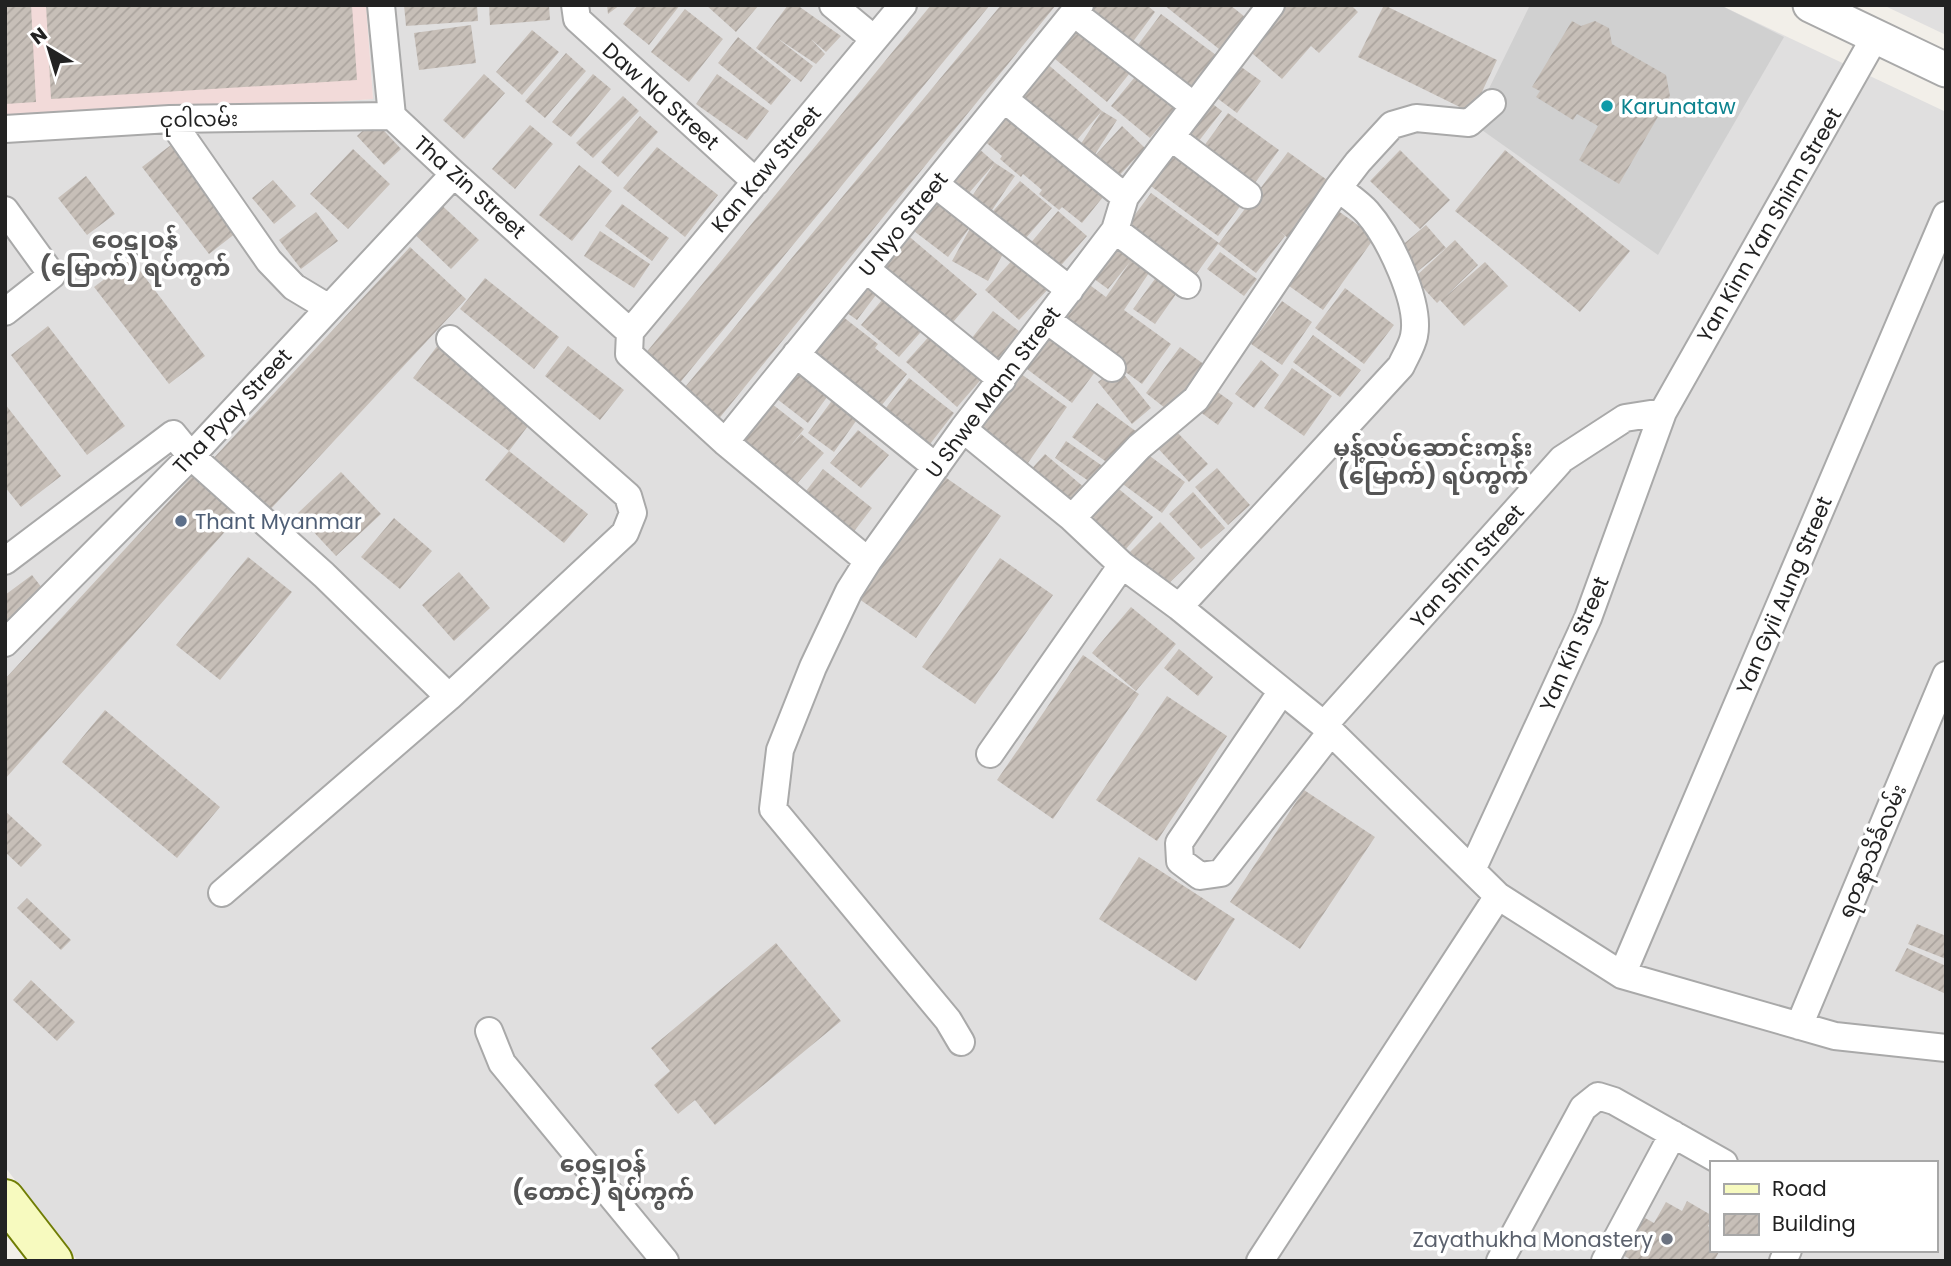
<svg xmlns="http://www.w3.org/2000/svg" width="1951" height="1266" viewBox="0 0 1951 1266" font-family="Poppins,'Noto Sans Myanmar',sans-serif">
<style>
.residential{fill:#e0dfdf;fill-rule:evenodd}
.commercial{fill:#f2dad9}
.religious{fill:#d0d0d0}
.building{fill:url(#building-hatch)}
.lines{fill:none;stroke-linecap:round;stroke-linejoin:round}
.minor-casing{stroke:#a9a9a9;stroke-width:30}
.tertiary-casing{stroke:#a9a9a9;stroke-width:37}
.secondary-casing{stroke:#707d05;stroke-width:42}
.minor{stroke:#fff;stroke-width:26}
.tertiary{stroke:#fff;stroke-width:33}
.secondary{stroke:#f7fabf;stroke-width:38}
.culture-dot{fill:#0f9aa8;stroke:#fff;stroke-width:2.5}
.service-dot{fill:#5c6f8a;stroke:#fff;stroke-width:2.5}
.worship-dot{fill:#6b7280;stroke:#fff;stroke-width:2.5}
.labels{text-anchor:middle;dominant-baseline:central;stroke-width:7;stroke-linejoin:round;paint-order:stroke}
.street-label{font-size:21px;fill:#222;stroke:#fff}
.culture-label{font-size:21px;fill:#0d838f;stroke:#fff;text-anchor:start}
.service-label{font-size:21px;fill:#4e5e75;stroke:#fff;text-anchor:start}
.worship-label{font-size:21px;fill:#5b616d;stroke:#fff;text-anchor:end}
.quarter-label{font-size:24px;font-weight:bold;fill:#555;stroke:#fff}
</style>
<defs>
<pattern id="building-hatch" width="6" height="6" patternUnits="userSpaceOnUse" patternTransform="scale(1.75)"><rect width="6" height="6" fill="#c7bfb8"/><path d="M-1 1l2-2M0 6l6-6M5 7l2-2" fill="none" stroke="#aba49e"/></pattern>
</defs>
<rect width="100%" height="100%" fill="#f2efe9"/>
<path class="residential" d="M366 5H1720L1946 112V1261H78L5 1167V126L373 99ZM1711 1163H1935V1250H1711Z
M1883 5H1946V35Z"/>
<path class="commercial" d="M5 5H366L373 99 5 126Z"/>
<path class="religious" d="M1530 5H1720L1784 37 1658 255 1472 123Z"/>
<path class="building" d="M5 5H31L36 102 5 104Z
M46 5H352L357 80 51 99Z
M404 5H477L478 21 406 26Z
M489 5H549L550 20 490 25Z
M607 5H620L608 14Z
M638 5H680L649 45 623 24Z
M706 5H759L736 32Z
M788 5H797L841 36 826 52 811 39 825 54 816 64 777 38 813 66 801 82 756 48Z
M931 5H990L678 385 645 354Z
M1001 5H1056L717 421 681 392Z
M1091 5H1147L1155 12 1129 47 1085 14Z
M1164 5H1230L1250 21 1224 53Z
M1284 5H1351L1358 12 1319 53 1311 46 1282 79 1246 48Z
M1384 5 1497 60 1472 113 1358 57Z
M685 9 723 39 689 82 651 52Z
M1161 14 1216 55 1189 91 1134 50Z
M1572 21 1581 26 1595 21 1609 28 1612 44 1666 75 1670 96 1619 184 1579 160 1598 126 1577 114 1573 120 1536 97 1540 91 1532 87Z
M1076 22 1133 69 1107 102 1049 54Z
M471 25 476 63 419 70 414 33Z
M532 30 559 52 522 95 496 72Z
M738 37 791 80 771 105 718 63Z
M566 53 586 71 545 118 525 101Z
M1044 61 1102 111 1075 142 1017 92Z
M1237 64 1261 81 1237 113 1213 95Z
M1139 72 1178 104 1150 138 1111 106Z
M484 74 505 93 464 139 443 120Z
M593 74 611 89 571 137 552 122Z
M717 74 769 111 747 140 696 104Z
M623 96 639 111 593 158 576 143Z
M1206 99 1222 111 1195 146 1180 135Z
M1007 107 1107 192 1082 223 1062 207 1059 210 1039 194 1042 190 1023 174 1021 177 1000 159 1002 156 982 139Z
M1102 111 1117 120 1092 159 1122 126 1145 148 1115 180 1077 150Z
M1228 113 1279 150 1252 187 1201 150Z
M640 116 658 132 618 177 601 162Z
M374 120 401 149 384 165 357 136Z
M530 125 553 144 515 189 492 169Z
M171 145 236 233 209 254 142 167Z
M1170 146 1244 201 1218 236 1144 181Z
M657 147 718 195 685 237 623 188Z
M977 147 995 163 962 201 943 184Z
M353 149 390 184 348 229 310 194Z
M1400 150 1450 200 1420 229 1370 181Z
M1505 150 1630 251 1580 312 1455 211Z
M1288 152 1330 182 1288 238 1277 229 1285 236 1256 273 1218 244 1194 277 1125 228 1151 193 1219 243Z
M995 163 1015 176 990 213 970 199Z
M579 165 612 191 572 241 539 215Z
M86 176 115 214 87 235 58 198Z
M273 180 296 206 274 224 252 198Z
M1020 181 1052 208 1018 247 986 219Z
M935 194 1009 243 988 281 952 261 973 223 948 257 910 228Z
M435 199 479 240 451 269 408 228Z
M622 204 669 238 652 261 605 226Z
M1334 208 1375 237 1323 310 1282 281Z
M1058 211 1087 236 1056 271 1028 246Z
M316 212 338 241 301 269 279 240Z
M1426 225 1446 248 1411 277 1392 254Z
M600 231 650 264 634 288 584 256Z
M905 233 977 294 948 328 876 266Z
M1455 240 1478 265 1444 298 1485 262 1508 286 1464 326 1440 300 1437 303 1414 278Z
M1117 241 1153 267 1124 310 1171 344 1142 384 1054 320 1083 280 1106 297 1130 262 1108 289 1090 276Z
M410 247 466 299 267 513 211 461Z
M1220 252 1257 279 1244 296 1207 269Z
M1017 255 1051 286 1019 320 985 290Z
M131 259 205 356 169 384 94 287Z
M1160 272 1181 287 1155 324 1133 309Z
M869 277 882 287 857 320 843 310Z
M485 278 559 337 534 369 460 309Z
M1345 288 1394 325 1364 364 1315 328Z
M887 294 926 326 899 357 861 325Z
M1282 301 1312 322 1282 365 1251 344Z
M993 311 1019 331 994 364 968 343Z
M838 313 878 344 875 348 907 374 877 411 806 354Z
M48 326 125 426 87 455 11 355Z
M934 331 985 375 957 407 906 362Z
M1049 331 1098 368 1072 403 1023 366Z
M1313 335 1361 370 1340 397 1293 362Z
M438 345 534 418 509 451 588 514 564 543 485 480 509 451 413 378Z
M568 346 624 390 600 420 545 376Z
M1180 347 1205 365 1170 412 1146 393Z
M1261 360 1279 375 1254 408 1235 394Z
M796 362 833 389 808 423 772 395Z
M1118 367 1151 408 1132 424 1098 382Z
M1292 368 1332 396 1304 436 1264 408Z
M1017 371 1067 407 1023 470 972 431Z
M909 378 954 413 927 448 882 413Z
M1208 385 1233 403 1218 425 1192 406Z
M836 395 861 414 834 452 808 433Z
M767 400 804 429 789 448 801 434 824 453 795 486 736 438Z
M1097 403 1137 432 1112 466 1072 437Z
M5 404 61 476 21 507 5 487Z
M1172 427 1208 464 1189 482 1154 444Z
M858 430 889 455 861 488 830 463Z
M1066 441 1104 467 1093 484 1055 458Z
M1139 448 1185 482 1162 513 1116 479Z
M1045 454 1086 489 1068 510 1026 475Z
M1217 468 1250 505 1228 525 1195 487Z
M823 469 872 508 852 534 803 495Z
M198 470 246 508 5 779V679Z
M341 472 381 514 336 556 297 514Z
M945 477 1001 516 916 638 859 599Z
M1114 485 1153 517 1126 549 1087 518Z
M1193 492 1225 528 1201 549 1169 514Z
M394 518 432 551 400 589 361 557Z
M1160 522 1195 558 1163 589 1128 554Z
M248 557 292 592 220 680 176 645Z
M1000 558 1053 595 975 704 922 667Z
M459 572 490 608 454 641 422 605Z
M32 575 46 593 5 625V595Z
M1131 607 1176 644 1136 691 1092 653Z
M1179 649 1213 677 1198 696 1164 668Z
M1083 655 1139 694 1053 819 997 780Z
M1167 696 1227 736 1157 841 1096 800Z
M105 710 220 807 177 858 62 762Z
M1304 790 1375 837 1300 949 1230 902Z
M5 811 42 845 21 867 5 852Z
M1139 857 1235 919 1196 981 1099 919Z
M27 898 71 940 61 950 17 908Z
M1917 924 1946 936V959L1908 944Z
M776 943 841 1021 715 1125 695 1100 678 1114 654 1085 670 1071 651 1048Z
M1907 948 1946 966V994L1895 971Z
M31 980 75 1022 57 1041 13 1000Z
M1687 1201 1711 1215V1221L1708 1226 1711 1228V1250H1720L1714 1261H1633L1616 1251 1638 1214 1654 1223 1666 1202 1682 1211Z"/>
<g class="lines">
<g class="minor-casing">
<path id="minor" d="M381 5 392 116 454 174 630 332
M575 5 577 19 756 182
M833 5 874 39
M1074 13 1194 106
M1004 99 1125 197
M170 119 269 261 294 287 329 308
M5 129 170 119 392 116
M1171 137 1248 195
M935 184 1070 290
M5 210 52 275 5 312
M1115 230 1187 285
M866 269 1002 380
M1047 320 1112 368
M630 332 903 5
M630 332 629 354 725 442 868 561
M796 354 936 467
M963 429 1072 518 1122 565 1179 607 1324 725 1498 896 1622 975 1835 1036 1946 1048
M725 442 1080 5
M1072 518 1139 447 1196 399 1338 188 1358 162 1392 125 1416 118 1469 123 1492 103
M5 561 173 434 191 456 324 575 449 697
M1179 607 1401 366C1405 357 1412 346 1414 336 1421 303 1389 237 1367 212 1359 203 1348 196 1338 188
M5 643 191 456 454 174
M1282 691 1179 843 1180 861 1200 876 1221 873 1331 732
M1324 725 1562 459 1625 418 1663 412
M990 754 1122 565
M1472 870 1588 618 1663 412 1875 37
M222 893 449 697 625 533 633 513 628 496 450 339
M1622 975 1946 215
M1799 1026 1946 675
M489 1031 502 1063 665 1261
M961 1042 948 1020 773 809 780 750 813 667 849 591 868 561 963 429 1115 230 1125 197 1271 5
M1260 1261 1498 896
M1500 1261 1583 1108 1598 1096 1614 1101 1724 1163
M1605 1261 1673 1134
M1783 1261 1788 1250"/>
</g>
<g class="tertiary-casing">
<path id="tertiary" d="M1810 5 1946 70"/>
</g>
<g class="secondary-casing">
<path id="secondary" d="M5 1199 53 1261"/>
</g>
<use href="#minor" class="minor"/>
<use href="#tertiary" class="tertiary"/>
<use href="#secondary" class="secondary"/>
</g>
<circle class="culture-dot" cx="1607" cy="106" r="7"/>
<circle class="service-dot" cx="181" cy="521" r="7"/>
<circle class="worship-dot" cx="1667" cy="1239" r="7"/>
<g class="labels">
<g class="street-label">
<text transform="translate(661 96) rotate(42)">Daw Na Street</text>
<text transform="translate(199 119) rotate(-1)">ငုဝါလမ်း</text>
<text transform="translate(766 169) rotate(-50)">Kan Kaw Street</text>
<text transform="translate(470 187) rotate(42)">Tha Zin Street</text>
<text transform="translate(903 224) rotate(-51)">U Nyo Street</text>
<text transform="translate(1769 225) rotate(-60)">Yan Kinn Yan Shinn Street</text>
<text transform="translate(993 392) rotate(-53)">U Shwe Mann Street</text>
<text transform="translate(232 411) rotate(-47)">Tha Pyay Street</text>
<text transform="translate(1467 566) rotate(-48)">Yan Shin Street</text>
<text transform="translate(1784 595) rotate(-67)">Yan Gyii Aung Street</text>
<text transform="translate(1574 644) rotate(-67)">Yan Kin Street</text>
<text transform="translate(1872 851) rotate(-67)">ရတနာသိင်္ခလမ်း</text>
</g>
<g class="culture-label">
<text x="1621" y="106">Karunataw</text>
</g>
<g class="service-label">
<text x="195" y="521">Thant Myanmar</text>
</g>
<g class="worship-label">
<text x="1653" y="1239">Zayathukha Monastery</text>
</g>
<g class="quarter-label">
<text x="135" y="239">ဝေဠုဝန်<tspan x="135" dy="28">(မြောက်) ရပ်ကွက်</tspan></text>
<text x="1433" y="447">မုန့်လုပ်ဆောင်းကုန်း<tspan x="1433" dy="28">(မြောက်) ရပ်ကွက်</tspan></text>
<text x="603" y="1163">ဝေဠုဝန်<tspan x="603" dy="28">(တောင်) ရပ်ကွက်</tspan></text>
</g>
</g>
<rect width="1951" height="1266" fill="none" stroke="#222222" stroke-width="14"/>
<rect x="1710" y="1161" width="228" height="91" fill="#ffffff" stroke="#a7a7a7" stroke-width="2"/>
<rect x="1724" y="1184" width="35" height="10" fill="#f7fabf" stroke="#a7a7a7" stroke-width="2"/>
<text x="1772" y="1196" font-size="21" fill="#222222">Road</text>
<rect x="1724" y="1214" width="35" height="21" fill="url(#building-hatch)" stroke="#a7a7a7" stroke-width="2"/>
<text x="1772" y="1231" font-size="21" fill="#222222">Building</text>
<g transform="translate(49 49) rotate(322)" stroke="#ffffff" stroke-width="5" paint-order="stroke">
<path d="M0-5L12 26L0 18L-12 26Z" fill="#222222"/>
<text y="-10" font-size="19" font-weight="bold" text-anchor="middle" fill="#222222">N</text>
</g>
</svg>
